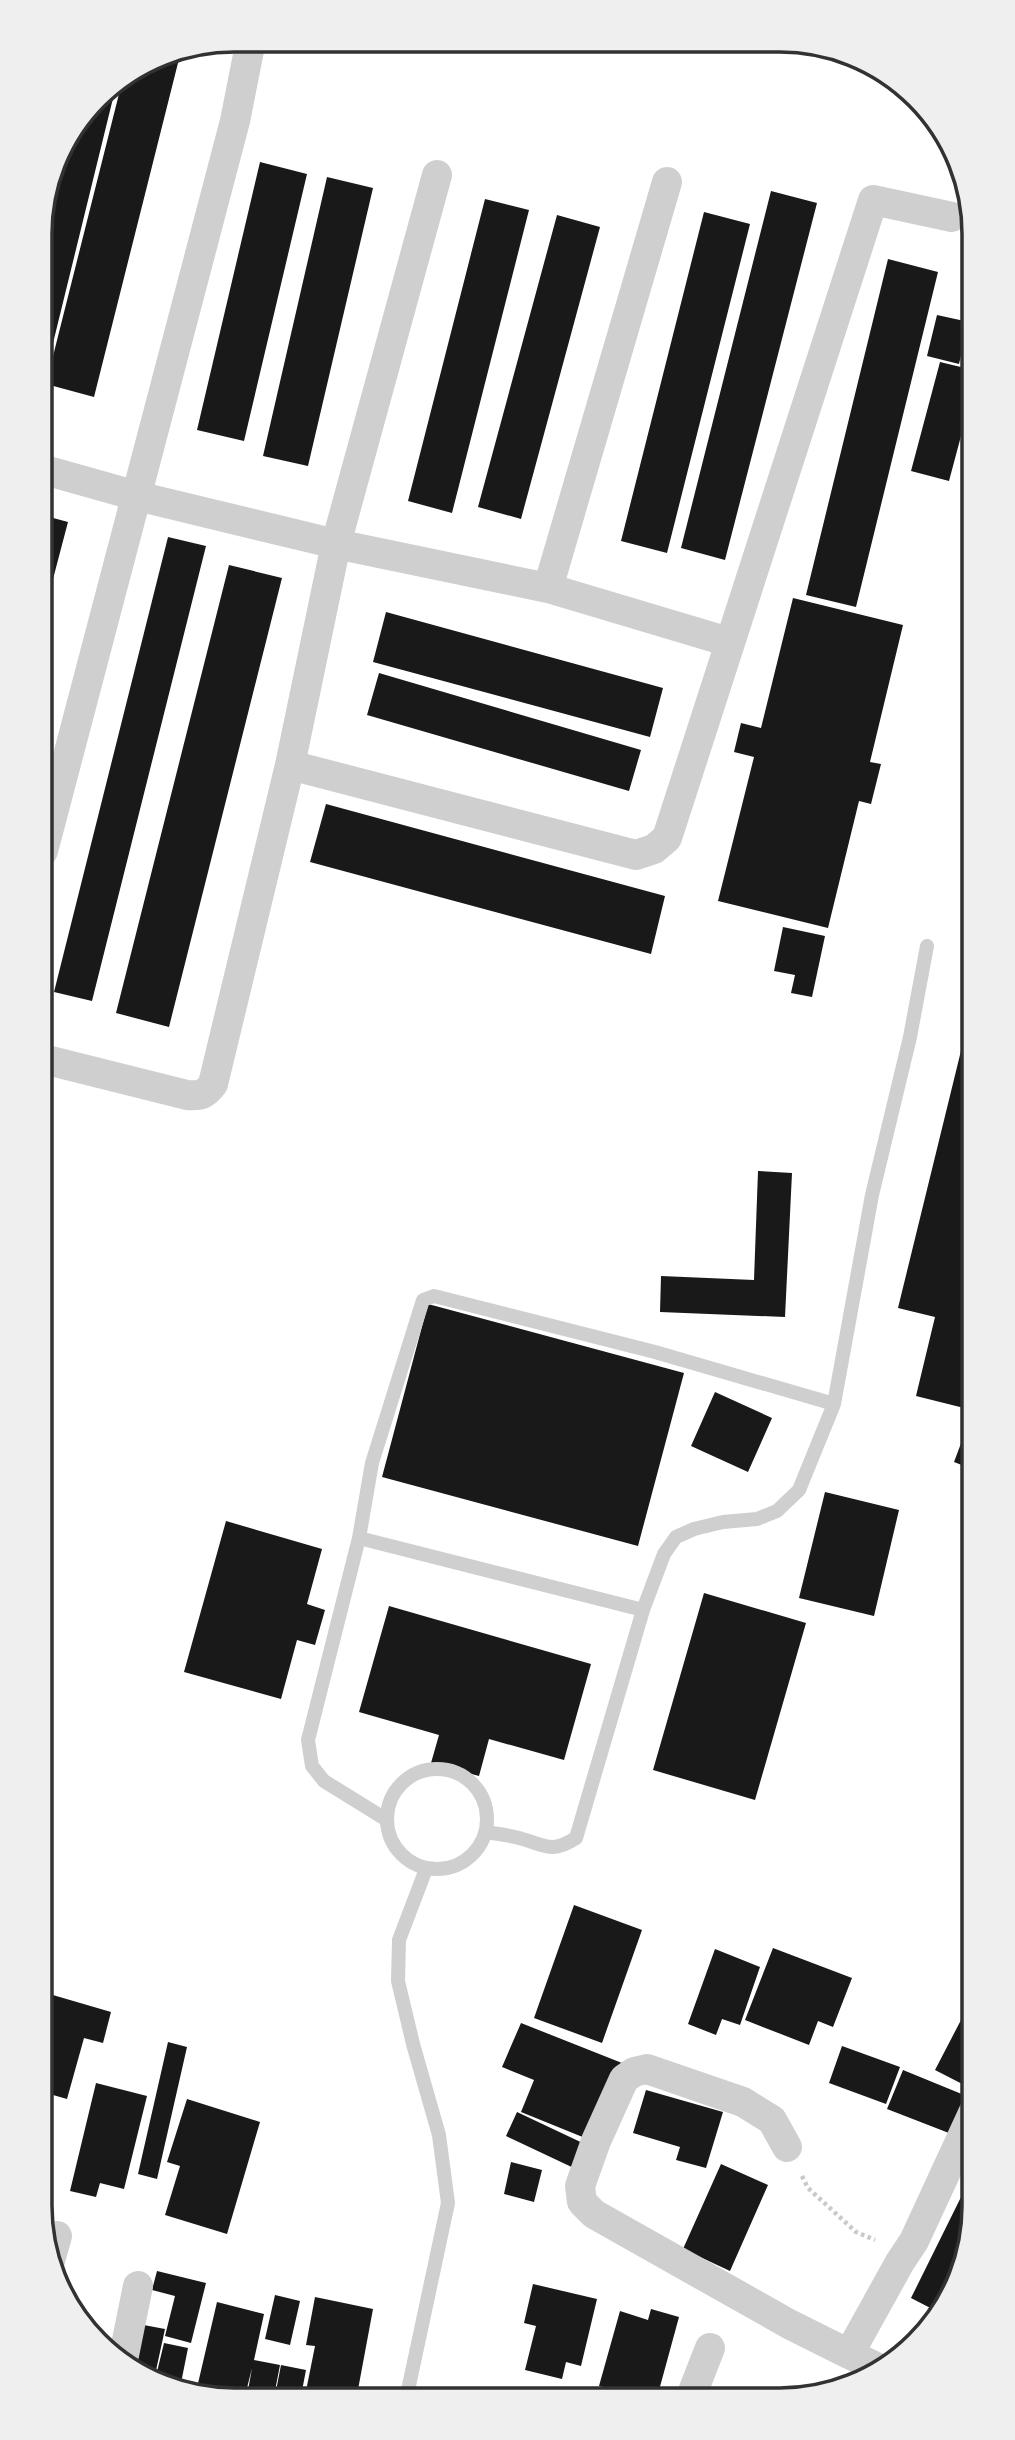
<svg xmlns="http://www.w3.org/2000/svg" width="1015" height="2440" viewBox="0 0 1015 2440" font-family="Raleway,sans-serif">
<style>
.building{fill:#191919}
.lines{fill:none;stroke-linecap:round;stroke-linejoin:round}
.path{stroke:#c9c9c9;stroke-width:4.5;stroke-dasharray:3.5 3.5;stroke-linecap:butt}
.lane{stroke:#cfcfcf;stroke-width:14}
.street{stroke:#cfcfcf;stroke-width:30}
.rim{fill:none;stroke:#323232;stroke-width:3.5}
</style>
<rect width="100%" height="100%" fill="#fff"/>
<path class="building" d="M181 51 94 397 46 384 123 78 161 55Z
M117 82 42 388H41V221L60 149 106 89Z
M260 162 307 174 244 441 197 430Z
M327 177 373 188 308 466 263 456Z
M771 191 817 203 725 560 681 548Z
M485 199 529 210 452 513 408 501Z
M704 212 750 224 667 553 621 541Z
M557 215 600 227 521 519 478 507Z
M888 259 938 272 856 607 806 595Z
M937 315 969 322 959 364 927 356Z
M940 362 969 369V406L949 481 911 471Z
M42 515 68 522 43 617H42Z
M168 537 206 546 92 1001 54 992Z
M229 565 282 578 169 1027 116 1013Z
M793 598 903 625 870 762 881 764 871 804 859 801 828 928 718 901 754 757 734 752 741 723 761 728Z
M386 612 663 688 650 737 373 662Z
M379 673 641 750 629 791 367 715Z
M326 804 665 896 651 954 310 862Z
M783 927 825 936 812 997 791 993 795 975 774 971Z
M970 1014 971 1015 972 1410 916 1396 935 1317 898 1308Z
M758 1171 792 1173 785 1317 660 1312 661 1276 754 1280Z
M428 1304 684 1373 638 1546 382 1477Z
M715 1392 772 1418 748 1472 691 1446Z
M969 1422 972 1423V1469L954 1462Z
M825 1492 899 1510 874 1616 799 1598Z
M226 1521 322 1549 307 1604 325 1610 315 1645 297 1640 281 1699 184 1672Z
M704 1593 806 1623 755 1800 653 1770Z
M389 1606 591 1664 564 1760 489 1739 479 1776 431 1763 439 1735 359 1712Z
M574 1905 642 1930 602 2043 534 2018Z
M773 1948 852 1978 833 2027 818 2021 809 2045 745 2020Z
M715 1949 760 1967 740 2025 722 2019 716 2035 688 2024Z
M46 1993 111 2012 103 2043 84 2038 67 2099 46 2093Z
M974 1995V2084L972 2089 935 2070Z
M521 2023 622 2063 590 2140 521 2112 534 2080 502 2067Z
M168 2042 187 2047 157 2179 138 2174Z
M842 2046 900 2067 886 2104 829 2083Z
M903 2070 969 2097 954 2135 887 2109Z
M96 2083 147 2096 124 2189 100 2183 96 2197 70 2191Z
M646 2090 723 2112 706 2168 676 2160 680 2147 633 2133Z
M187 2099 260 2122 227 2234 165 2215 180 2166 167 2162Z
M517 2112 589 2146 578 2170 506 2136Z
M511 2162 542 2170 534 2202 504 2194Z
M721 2164 768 2185 730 2271 683 2249Z
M967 2185 974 2189V2218L960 2279 940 2313 911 2298Z
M157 2271 206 2283 191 2343 165 2336 175 2296 152 2290Z
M533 2284 597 2299 581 2366 566 2362 562 2379 525 2370 536 2326 524 2323Z
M275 2295 300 2301 290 2345 265 2339Z
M315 2297 373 2309 357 2395 305 2396 315 2346 306 2345Z
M217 2302 264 2314 254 2360 280 2365 274 2396H247L252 2368 245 2396H211L196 2392Z
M651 2309 679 2317 658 2394H629L599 2386 620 2311 648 2320Z
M133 2323 165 2329 155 2375 125 2360Z
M164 2343 188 2348 181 2383 156 2376Z
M281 2365 306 2370 301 2396H275Z"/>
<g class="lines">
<path class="path" d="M802 2176 808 2188 856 2232 875 2240"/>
<path class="lane" d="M359 1538 643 1610
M387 1819a50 50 0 1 1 100 0a50 50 0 1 1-100 0Z
M387 1820 324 1781 312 1766 308 1740 359 1538 372 1463 423 1300 434 1296 655 1352 834 1404
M486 1832C497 1834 509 1835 519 1838 545 1845 551 1854 576 1838L643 1610 664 1554 676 1537 694 1529 723 1522 757 1519 777 1511 799 1490 834 1404 872 1195 910 1037 927 946
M407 2395 448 2203 439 2135 413 2044 398 1981 399 1940 426 1869"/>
<path class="street" d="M41 469 137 496 336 544 548 588 729 642
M548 588 667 182
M290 765 636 855 654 849 667 838 873 200 952 217
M43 851 235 121 251 40
M43 1059 187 1095C200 1096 205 1095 213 1084L290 765 336 544 437 175
M787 2147 772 2120 743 2102 647 2069 634 2072 624 2079 596 2141 580 2186 582 2202 594 2214 789 2324 849 2354
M50 2261 57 2236
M123 2360 138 2286
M874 2366 849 2354 900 2262 914 2241 974 2111
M692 2394 710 2348"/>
</g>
<path d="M0 0H1015V2440H0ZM234 52H780A182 182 0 0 1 962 234V2206A182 182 0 0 1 780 2388H234A182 182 0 0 1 52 2206V234A182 182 0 0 1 234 52Z" fill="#efefef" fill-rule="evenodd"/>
<path class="rim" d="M234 52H780A182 182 0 0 1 962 234V2206A182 182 0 0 1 780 2388H234A182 182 0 0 1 52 2206V234A182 182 0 0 1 234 52Z"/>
</svg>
